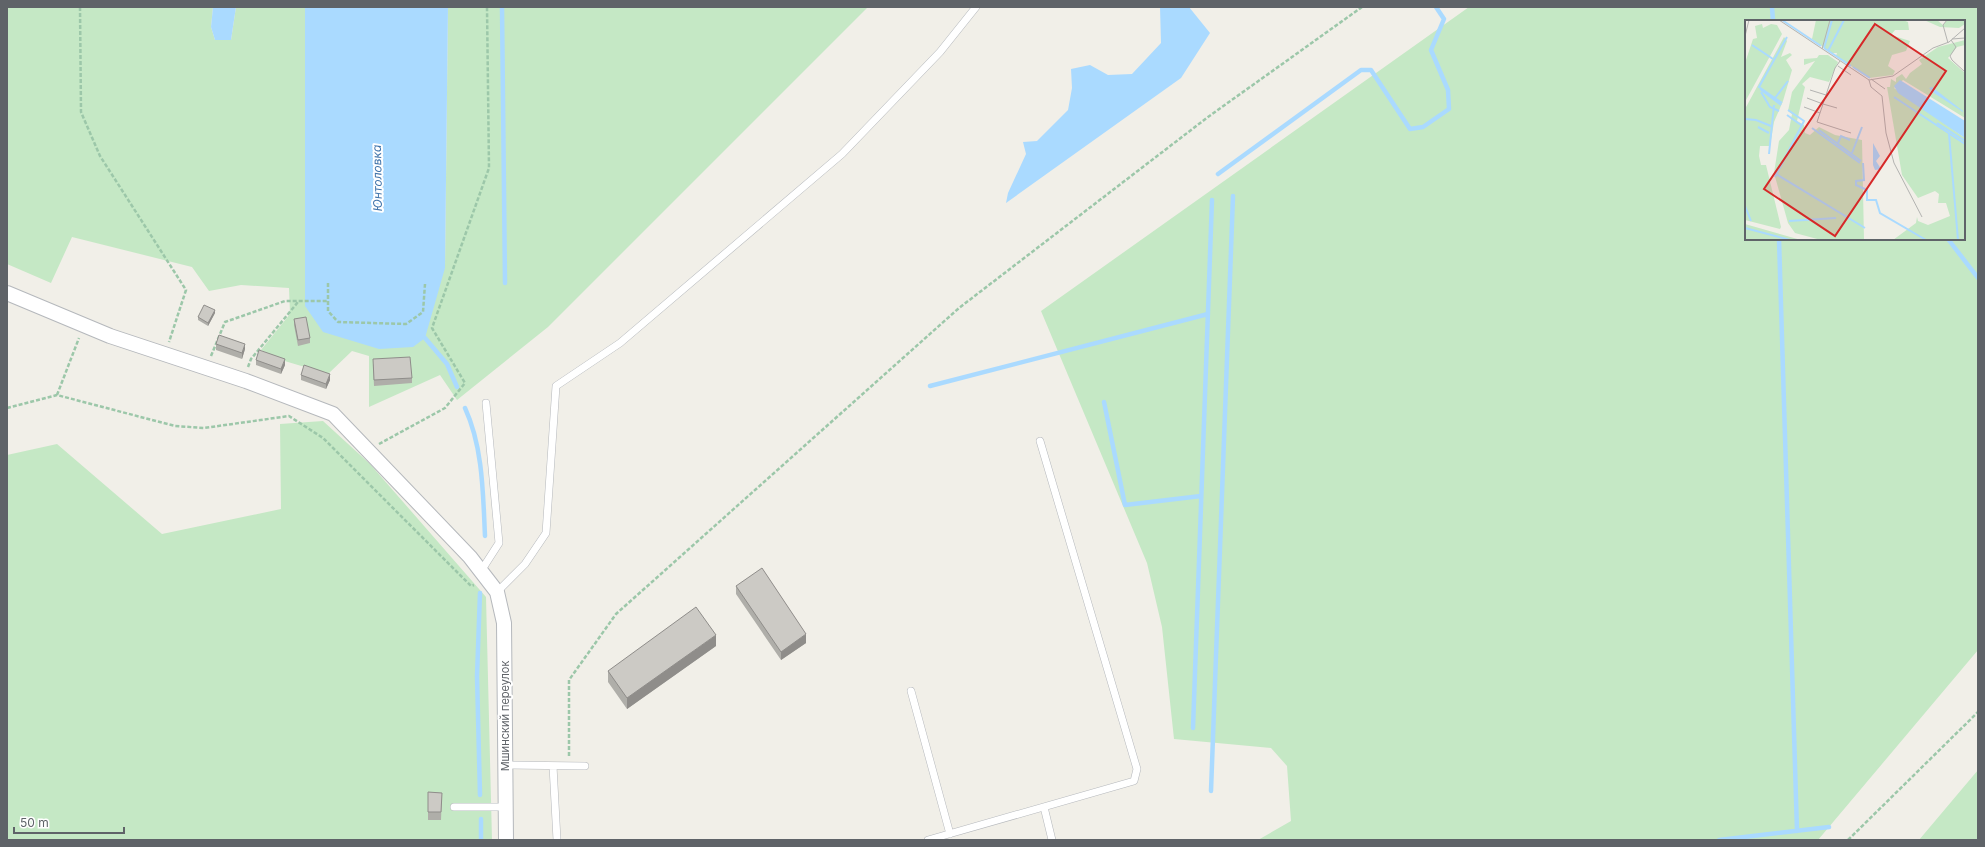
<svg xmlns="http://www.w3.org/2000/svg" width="1985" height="847" viewBox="0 0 1985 847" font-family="Inter,sans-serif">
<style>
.green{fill:#c5e8c5;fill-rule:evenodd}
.water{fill:#aadaff}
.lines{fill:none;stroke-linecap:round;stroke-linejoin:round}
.stream{stroke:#aadaff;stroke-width:4.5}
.lane-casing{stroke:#b5b8bc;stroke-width:8}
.street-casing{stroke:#b5b8bc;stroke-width:16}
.path{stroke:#9cc7a9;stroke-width:2.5;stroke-dasharray:4 2;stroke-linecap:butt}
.lane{stroke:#fff;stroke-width:7}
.street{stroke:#fff;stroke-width:14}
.wall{fill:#afaea9}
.shaded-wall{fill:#8f8d8a}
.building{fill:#cccac5;stroke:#8f8d8a}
.labels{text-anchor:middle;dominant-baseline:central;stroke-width:4;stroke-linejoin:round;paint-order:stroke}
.street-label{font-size:11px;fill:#5f6368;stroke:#fff}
.water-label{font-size:12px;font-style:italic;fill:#4174aa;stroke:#fff}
.inset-river{fill:none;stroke:#aadaff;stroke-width:2}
.inset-road{fill:none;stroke:#b3b3b1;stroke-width:1}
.view{fill:#d62828;fill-opacity:0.15;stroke:#d62828;stroke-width:2}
.inset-edge{fill:none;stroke:#5f6368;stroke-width:2}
</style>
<rect width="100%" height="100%" fill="#f1efe8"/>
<path class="green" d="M7 7H213L211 27 215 40H231L236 7H305V306L445 268 448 7H868L548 327 457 400 440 375 369 407V356L352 351 328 374 278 359 261 350 290 314 289 288 241 285 209 291 192 267 72 237 51 283 7 264Z
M1469 7H1978V650L1818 840H1258L1291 821 1287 766 1271 748 1174 739 1162 627 1147 563 1041 311ZM1746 21H1964V239H1746Z
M323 421 370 464 486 597 492 840H7V455L57 444 162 534 281 509 280 424Z
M1978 770V840H1919Z"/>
<path class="water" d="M213 7H236L231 40H215L211 27Z
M305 7H448L445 268 425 338 413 347 379 349 323 332 305 306Z
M1160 7H1189L1210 33 1181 78 1006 203 1008 193 1026 154 1023 142 1037 141 1068 110 1072 88 1071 69 1090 65 1108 75 1132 74 1161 43Z"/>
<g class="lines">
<path class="stream" d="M502 7 505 283
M1772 7 1773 21
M1218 174 1361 70H1371L1410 129 1423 127 1449 109 1448 90 1431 50 1444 19 1436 7
M1779 239 1797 831
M1948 239 1978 278
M425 338 447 364 457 387
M930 386 1208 314
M1104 402 1125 505 1201 496
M465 408C483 447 483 494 485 536
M480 593 477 676 480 795
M1193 728 1212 200
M1211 791 1233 196
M481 819V840
M1719 840 1829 827"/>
<g class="lane-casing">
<path id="lane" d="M481 571 499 543 486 403
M497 592 525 564 546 533 556 386 620 343 842 154 940 52 976 7
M911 691 950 834
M505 765 585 766
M553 766 557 840
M454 807H506
M1044 807 1052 840
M928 840 1134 781 1137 769 1040 441"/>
</g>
<g class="street-casing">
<path id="street" d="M7 293 110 336 246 381 333 414 470 557 497 592 504 623 506 840"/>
</g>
<path class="path" d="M80 7 81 112 100 156 186 290 169 342
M328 283V311L338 322 406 324 423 312 425 284
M211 356 225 322 285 301H328
M248 367 251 359 298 302
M57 395 79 338
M7 408 57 395 175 426 204 428 289 416 323 438 471 586 474 585
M379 444 445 408 465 383 432 328 489 168 487 7
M569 756V680L616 614 959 308 1208 117 1362 7
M1848 840 1978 712"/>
<use href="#lane" class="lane"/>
<use href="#street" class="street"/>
</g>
<path class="wall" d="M215 313 208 326 198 320V317Z
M294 319 310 338V343L298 346 294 325Z
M216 344 245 349 242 359 216 350Z
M256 360 285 365 281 374 256 365Z
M373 364 412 378V383L374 386Z
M301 375 330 380 326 389 301 380Z
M736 586 806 643 781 660 736 594Z
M716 646 627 709 608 682V671Z
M428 792 442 793 441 820H428Z"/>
<path class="shaded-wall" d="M215 310V313L208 326V323Z
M245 344V349L242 359V353Z
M285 359V365L281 374V369Z
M330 374V380L326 389V384Z
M806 634V643L781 660V652Z
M716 635V646L627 709V698Z"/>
<path class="building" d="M204 305 215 310 208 323 198 317Z
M306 317 310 338 298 340 294 319Z
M219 335 245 344 242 353 216 344Z
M259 350 285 359 281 369 256 360Z
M410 357 412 378 374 380 373 359Z
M304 365 330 374 326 384 301 375Z
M762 568 806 634 781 652 736 586Z
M696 607 716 635 627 698 608 671Z
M428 792 442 793 441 812H428Z"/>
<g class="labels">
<g class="street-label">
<text transform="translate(505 716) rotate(-90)">Мшинский переулок</text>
</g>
<g class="water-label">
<text transform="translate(377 178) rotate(-91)">Юнтоловка</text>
</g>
</g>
<g transform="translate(1745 20)">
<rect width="220" height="220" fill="#f1efe8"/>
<path d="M71 0H158L163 2 164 10H150L146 15 165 21 161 31 147 35 143 46 150 51 148 55 124 58 91 36 92 33H87L67 19ZM179 0H192L198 5 202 0H220V4L214 8 195 7ZM17 4 18 8 26 4 32 5 37 14 0 82V43L8 19 12 18 10 6ZM39 17 42 21 36 37 45 33 47 35 41 40 47 50 38 81 29 102 25 126H15L14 136 16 145H21L36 207 35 209 0 200V89ZM220 20V25L212 27 203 38 220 53V98L158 60 149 68 220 118V220H148L171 203 172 197 173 201 183 205 205 196 201 183H193L194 174 190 171 173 178 157 155 142 67H145L146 59 151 62V58L157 54 161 59 165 53 177 44 174 40 193 27ZM74 35H83L93 42 84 62 65 57 57 64 60 67 52 101 59 105 60 113 65 115 74 107 90 115 117 120 119 220H76L50 213 43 203 29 153 34 121 44 110 47 94 43 91 47 72 70 41 59 45V39L72 38ZM0 204 56 220H0Z" fill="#c5e8c5"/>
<path d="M155 60 220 101V118L153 73 149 66ZM187 67 218 91V92L189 73 184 68ZM128 123 135 136 131 141 136 149 130 150 128 145Z" fill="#aadaff"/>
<path class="inset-river" d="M37 0 76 26M7 25 28 39M79 28 106 46M79 28 87 0M83 31 99 0M108 47 125 58M15 69 36 85M16 72 25 87 34 91M149 77 220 124M30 78 43 61M37 83 14 67 42 17M42 95 56 105M0 99 11 100 26 106M192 103 220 121M13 107 24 113M67 108 115 143M74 110 116 141M204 114 213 220M93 123 96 116 105 120M107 133 117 107M24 134 29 85M118 143 119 160 111 161V165L122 170V180H131L135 193 181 220M31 154 120 208M30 157 59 101 43 90M0 186 6 201M44 201 91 198M0 208 45 220"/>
<path class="inset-road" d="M34 0 124 60M202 0 198 5 203 23M0 16 4 0M207 19 220 18M206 20 211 27 205 36 207 40 220 52M77 29 85 0M95 41 90 48 72 102 106 113M93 46 106 55M126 59 140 69M124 60 126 67 137 76 141 113 149 143 177 197M124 60 148 56 188 28 204 22 220 8M65 70 81 75M62 78 78 84M78 84 92 88M59 87 75 93"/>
<path class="view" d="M130 4 201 51 90 216 19 169Z"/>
<rect width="220" height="220" class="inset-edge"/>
</g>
<rect width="1985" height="847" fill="none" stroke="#5f6368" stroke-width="16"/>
<path d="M14 827v6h110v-6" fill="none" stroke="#5f6368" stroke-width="2"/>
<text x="20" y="827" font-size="12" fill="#5f6368" stroke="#ffffff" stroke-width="3" paint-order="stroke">50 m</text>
</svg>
